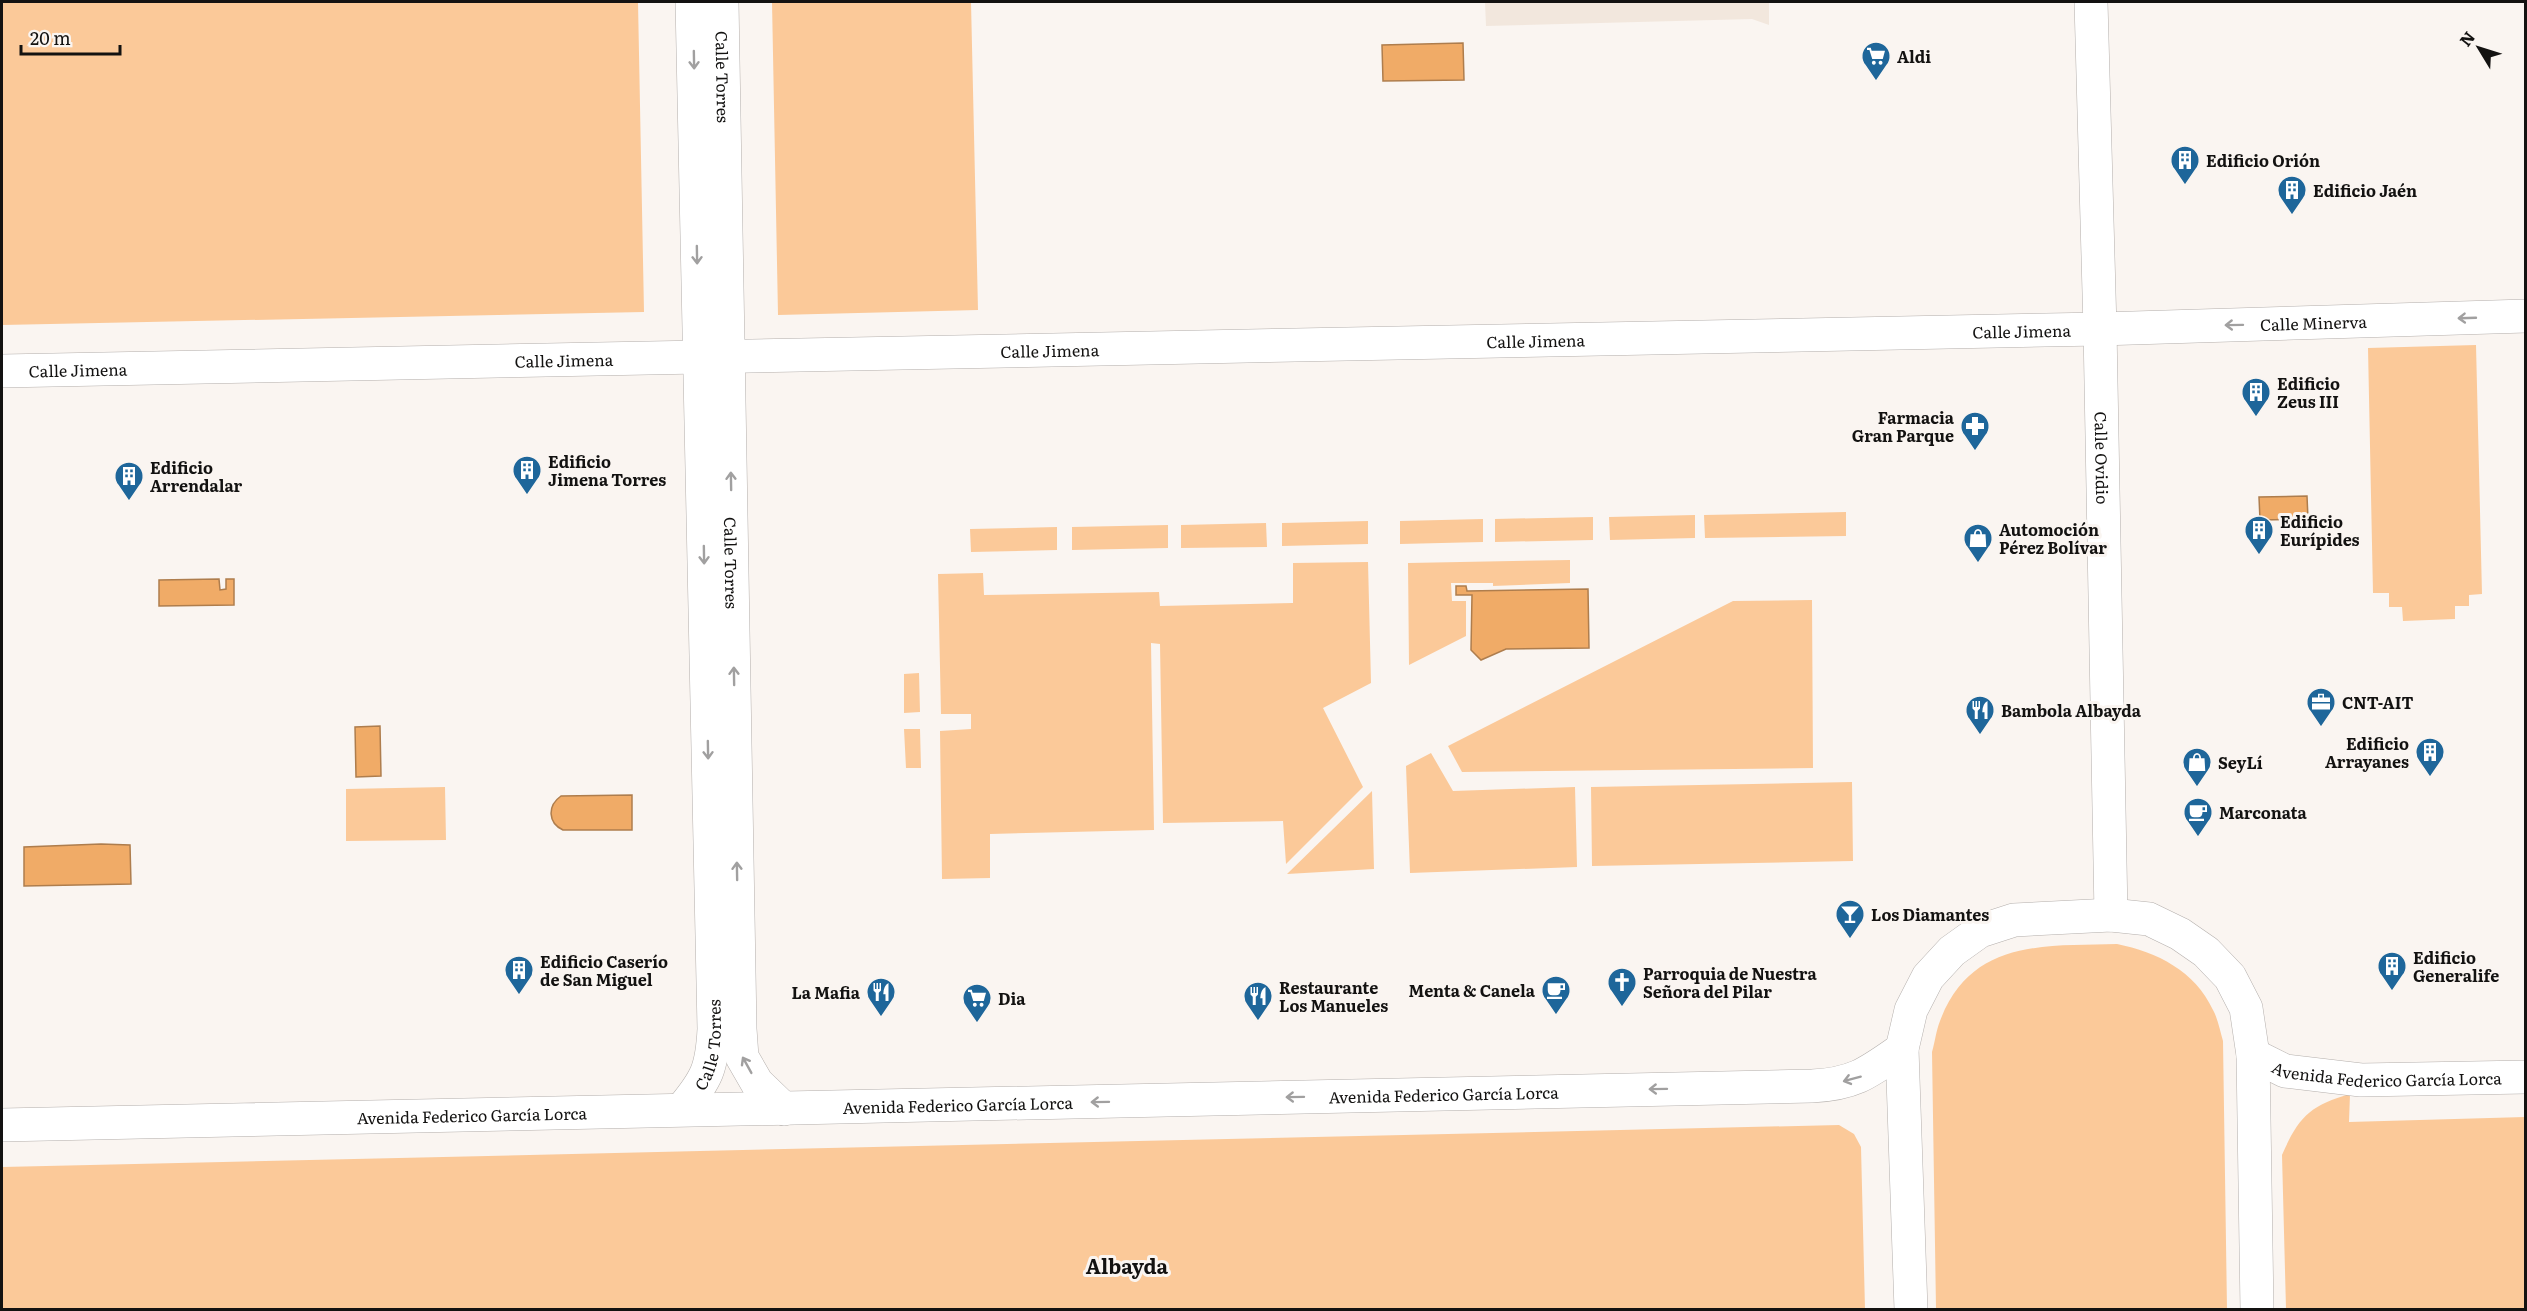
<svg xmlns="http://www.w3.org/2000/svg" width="2527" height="1311" viewBox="0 0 2527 1311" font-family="Literata,serif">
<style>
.built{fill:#f2e7dd}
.green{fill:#fbc999}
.water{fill:#f0ab67;stroke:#ae7d4d;stroke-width:1.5}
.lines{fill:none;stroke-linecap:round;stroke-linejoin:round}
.secondary-casing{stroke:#b4afac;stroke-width:34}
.primary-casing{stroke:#b4afac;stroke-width:34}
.secondary{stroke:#fff;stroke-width:33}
.primary{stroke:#fff;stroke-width:33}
.oneway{stroke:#a1a0a0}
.labels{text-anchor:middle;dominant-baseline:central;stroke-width:6;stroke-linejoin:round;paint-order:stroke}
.poi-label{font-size:16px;font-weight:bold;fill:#131211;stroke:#faf5f1;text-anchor:start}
.street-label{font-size:16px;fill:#131211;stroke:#faf5f1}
.quarter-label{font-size:20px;font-weight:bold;fill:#131211;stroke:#faf5f1}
</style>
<rect width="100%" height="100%" fill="#faf5f1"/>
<path class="built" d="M1485 2H1769V25L1752 19 1486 26Z"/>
<path class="green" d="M2 2H638L644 312 2 325Z
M772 2H971L978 310 778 315Z
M2476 345 2482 594 2469 595V606H2455V619L2403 621 2402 607H2389V593H2373L2368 348Z
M1846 512V536L1705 538 1704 515Z
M1695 515V538L1610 540 1609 517Z
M1593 517V540L1495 542V519Z
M1483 519V542L1400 544V521Z
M1368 521V544L1282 546V523Z
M1266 523 1267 547 1181 548V525Z
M1168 525V548L1072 550V527Z
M1057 527V550L971 552 970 529Z
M1570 560V583L1493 586V583H1451L1452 601H1466V636L1409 665 1408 563Z
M1368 562 1371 683 1323 708 1363 787 1286 864 1283 821 1163 823 1160 644 1151 643 1154 830 990 834V878L942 879 940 731 971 729V714H941L938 574 983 573 984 595 1159 592 1160 606 1293 603V563Z
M1812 600 1813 768 1462 772 1448 746 1733 601Z
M919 673 920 712 904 713V674Z
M904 729H920L921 768H906Z
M1431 753 1453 791 1575 787 1577 867 1410 873 1406 766Z
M1852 782 1853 861 1592 866 1591 787Z
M445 787 446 840 346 841V789Z
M1372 791 1374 869 1287 874Z
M2117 944C2157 952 2195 971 2213 1010 2218 1019 2220 1031 2223 1041L2227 1309H1936L1932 1052C1935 1042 1936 1031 1940 1021 1971 939 2045 946 2117 944Z
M2350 1094 2349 1122 2525 1117V1309H2286L2282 1155C2298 1118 2310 1105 2350 1094Z
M1839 1125 1854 1134 1861 1147 1865 1309H2V1167Z"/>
<path class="water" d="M1463 43 1464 80 1383 81 1382 45Z
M2307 496 2308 519 2260 520 2259 497Z
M219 579 220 590 226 589V579H234V605L159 606V580Z
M1456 586H1466L1467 591 1588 589 1589 648 1506 649 1481 660 1471 650 1472 595H1456Z
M380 726 381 776 356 777 355 727Z
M632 795V830H563C548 823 547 806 561 796Z
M101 844 130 845 131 884 24 886V847Z"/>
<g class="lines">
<g class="secondary-casing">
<g id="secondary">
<path id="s1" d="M722 2 740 1029 742 1057 757 1083 784 1109"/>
<path id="s2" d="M2 371 2100 329 2526 316"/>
<path id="s3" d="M2253 1055 2285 1071 2361 1080 2526 1077"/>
<path id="s4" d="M682 1109C707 1079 712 1068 714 1029L692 2"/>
<path id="s5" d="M2 1125 1812 1086C1854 1084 1868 1073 1902 1049"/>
</g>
</g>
<g class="primary-casing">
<g id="primary">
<path id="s6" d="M2091 2 2100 329 2111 915"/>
<path d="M1911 1310 1902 1049 1911 1010 1928 977 1952 951 1980 931 2014 920 2111 915 2149 919 2180 934 2206 952 2230 977 2246 1008 2253 1055 2257 1310"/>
</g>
</g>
<use href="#secondary" class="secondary"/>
<use href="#primary" class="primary"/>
</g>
<defs><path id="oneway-shaft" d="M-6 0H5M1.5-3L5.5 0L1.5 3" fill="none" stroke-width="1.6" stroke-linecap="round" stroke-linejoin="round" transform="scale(1.5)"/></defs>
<g class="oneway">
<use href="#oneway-shaft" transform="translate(694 60) rotate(89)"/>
<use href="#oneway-shaft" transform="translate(697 255) rotate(89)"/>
<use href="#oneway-shaft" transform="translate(2467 318) rotate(178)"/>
<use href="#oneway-shaft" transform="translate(2234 325) rotate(179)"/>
<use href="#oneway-shaft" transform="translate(731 481) rotate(-91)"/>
<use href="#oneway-shaft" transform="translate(704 555) rotate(89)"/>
<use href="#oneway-shaft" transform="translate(734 676) rotate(-91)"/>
<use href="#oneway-shaft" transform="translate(708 750) rotate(89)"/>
<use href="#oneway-shaft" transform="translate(737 871) rotate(-91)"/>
<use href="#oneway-shaft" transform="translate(747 1065) rotate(-119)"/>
<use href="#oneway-shaft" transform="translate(1852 1079) rotate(165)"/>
<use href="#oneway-shaft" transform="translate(1658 1089) rotate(179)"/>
<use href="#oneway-shaft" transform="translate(1295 1097) rotate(179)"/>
<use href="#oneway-shaft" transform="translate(1100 1102) rotate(179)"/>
</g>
<defs>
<g id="supermarket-pin" transform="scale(1.5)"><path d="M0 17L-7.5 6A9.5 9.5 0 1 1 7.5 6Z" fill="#1e669a" stroke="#faf5f1"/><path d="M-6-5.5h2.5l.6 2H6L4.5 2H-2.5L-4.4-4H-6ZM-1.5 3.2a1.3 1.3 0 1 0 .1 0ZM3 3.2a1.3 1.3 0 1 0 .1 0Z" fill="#fff"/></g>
<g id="building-pin" transform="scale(1.5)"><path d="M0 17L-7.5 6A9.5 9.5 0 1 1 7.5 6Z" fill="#1e669a" stroke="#faf5f1"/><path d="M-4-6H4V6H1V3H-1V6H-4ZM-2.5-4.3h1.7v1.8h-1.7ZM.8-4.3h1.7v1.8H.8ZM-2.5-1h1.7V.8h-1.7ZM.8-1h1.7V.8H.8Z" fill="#fff"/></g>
<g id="pharmacy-pin" transform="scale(1.5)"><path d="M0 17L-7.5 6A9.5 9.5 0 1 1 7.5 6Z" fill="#1e669a" stroke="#faf5f1"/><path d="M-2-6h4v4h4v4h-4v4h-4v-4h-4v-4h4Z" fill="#fff"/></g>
<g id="shop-pin" transform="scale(1.5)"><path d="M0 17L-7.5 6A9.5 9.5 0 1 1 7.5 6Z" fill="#1e669a" stroke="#faf5f1"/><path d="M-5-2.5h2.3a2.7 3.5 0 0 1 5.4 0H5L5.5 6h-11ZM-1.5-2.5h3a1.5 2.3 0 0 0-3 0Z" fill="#fff"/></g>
<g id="office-pin" transform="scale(1.5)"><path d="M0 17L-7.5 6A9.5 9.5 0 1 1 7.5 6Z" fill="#1e669a" stroke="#faf5f1"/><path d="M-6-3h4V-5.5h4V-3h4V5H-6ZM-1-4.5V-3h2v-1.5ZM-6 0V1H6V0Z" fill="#fff"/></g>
<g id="restaurant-pin" transform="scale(1.5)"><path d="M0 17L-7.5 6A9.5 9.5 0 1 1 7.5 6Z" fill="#1e669a" stroke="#faf5f1"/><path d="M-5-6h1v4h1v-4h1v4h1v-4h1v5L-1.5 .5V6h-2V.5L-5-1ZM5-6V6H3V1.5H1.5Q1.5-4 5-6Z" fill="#fff"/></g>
<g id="cafe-pin" transform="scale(1.5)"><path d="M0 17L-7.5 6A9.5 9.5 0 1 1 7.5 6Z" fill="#1e669a" stroke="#faf5f1"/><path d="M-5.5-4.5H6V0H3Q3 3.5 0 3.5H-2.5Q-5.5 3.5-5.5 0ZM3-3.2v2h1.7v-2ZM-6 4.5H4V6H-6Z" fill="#fff"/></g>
<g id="bar-pin" transform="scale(1.5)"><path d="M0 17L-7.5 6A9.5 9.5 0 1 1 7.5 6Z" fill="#1e669a" stroke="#faf5f1"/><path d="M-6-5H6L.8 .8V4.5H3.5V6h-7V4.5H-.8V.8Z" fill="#fff"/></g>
<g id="church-pin" transform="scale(1.5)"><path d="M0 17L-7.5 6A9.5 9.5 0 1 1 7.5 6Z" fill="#1e669a" stroke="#faf5f1"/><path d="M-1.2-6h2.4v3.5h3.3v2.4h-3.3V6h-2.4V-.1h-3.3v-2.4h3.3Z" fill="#fff"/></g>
</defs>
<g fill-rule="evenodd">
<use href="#supermarket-pin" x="1876" y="56"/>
<use href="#building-pin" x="2185" y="160"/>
<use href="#building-pin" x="2292" y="190"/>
<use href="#building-pin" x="2256" y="392"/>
<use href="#pharmacy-pin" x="1975" y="426"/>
<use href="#building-pin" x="527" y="470"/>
<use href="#building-pin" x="129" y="476"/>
<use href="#building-pin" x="2259" y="530"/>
<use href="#shop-pin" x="1978" y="538"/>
<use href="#office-pin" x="2321" y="702"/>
<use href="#restaurant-pin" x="1980" y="710"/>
<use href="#building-pin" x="2430" y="752"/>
<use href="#shop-pin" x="2197" y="762"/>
<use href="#cafe-pin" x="2198" y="812"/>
<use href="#bar-pin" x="1850" y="914"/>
<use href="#building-pin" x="2392" y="966"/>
<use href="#building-pin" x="519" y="970"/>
<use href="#church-pin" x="1622" y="982"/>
<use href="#cafe-pin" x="1556" y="990"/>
<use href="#restaurant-pin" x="881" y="992"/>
<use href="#restaurant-pin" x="1258" y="996"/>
<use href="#supermarket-pin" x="977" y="998"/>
</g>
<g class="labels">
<g class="poi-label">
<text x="1897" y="56">Aldi</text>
<text x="2206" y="160">Edificio Orión</text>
<text x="2313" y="190">Edificio Jaén</text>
<text x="2277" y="383">Edificio<tspan x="2277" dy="18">Zeus III</tspan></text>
<text x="1954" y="417" text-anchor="end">Farmacia<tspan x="1954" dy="18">Gran Parque</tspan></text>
<text x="548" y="461">Edificio<tspan x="548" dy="18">Jimena Torres</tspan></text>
<text x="150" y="467">Edificio<tspan x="150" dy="18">Arrendalar</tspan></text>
<text x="2280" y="521">Edificio<tspan x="2280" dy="18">Eurípides</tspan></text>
<text x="1999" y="529">Automoción<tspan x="1999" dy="18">Pérez Bolívar</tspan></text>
<text x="2342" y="702">CNT-AIT</text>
<text x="2001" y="710">Bambola Albayda</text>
<text x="2409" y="743" text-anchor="end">Edificio<tspan x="2409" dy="18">Arrayanes</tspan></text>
<text x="2218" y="762">SeyLí</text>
<text x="2219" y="812">Marconata</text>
<text x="1871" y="914">Los Diamantes</text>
<text x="2413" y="957">Edificio<tspan x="2413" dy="18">Generalife</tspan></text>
<text x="540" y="961">Edificio Caserío<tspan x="540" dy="18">de San Miguel</tspan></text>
<text x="1643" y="973">Parroquia de Nuestra<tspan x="1643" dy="18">Señora del Pilar</tspan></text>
<text x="1279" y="987">Restaurante<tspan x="1279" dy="18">Los Manueles</tspan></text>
<text x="1535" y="990" text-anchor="end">Menta &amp; Canela</text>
<text x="860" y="992" text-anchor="end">La Mafia</text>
<text x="998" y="998">Dia</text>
</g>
<g class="street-label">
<text stroke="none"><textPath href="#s1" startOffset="75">Calle Torres</textPath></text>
<text stroke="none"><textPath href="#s2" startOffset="2312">Calle Minerva</textPath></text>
<text stroke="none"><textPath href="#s2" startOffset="2020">Calle Jimena</textPath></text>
<text stroke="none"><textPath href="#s2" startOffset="1534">Calle Jimena</textPath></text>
<text stroke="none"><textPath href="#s2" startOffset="1048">Calle Jimena</textPath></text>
<text stroke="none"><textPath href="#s2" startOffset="562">Calle Jimena</textPath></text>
<text stroke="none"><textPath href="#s2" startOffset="76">Calle Jimena</textPath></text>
<text stroke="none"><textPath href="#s6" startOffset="456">Calle Ovidio</textPath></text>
<text stroke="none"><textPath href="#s1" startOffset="561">Calle Torres</textPath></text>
<text stroke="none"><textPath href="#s4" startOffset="72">Calle Torres</textPath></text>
<text stroke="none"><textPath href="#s3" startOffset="138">Avenida Federico García Lorca</textPath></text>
<text stroke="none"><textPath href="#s5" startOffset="1442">Avenida Federico García Lorca</textPath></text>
<text stroke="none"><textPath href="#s5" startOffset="956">Avenida Federico García Lorca</textPath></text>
<text stroke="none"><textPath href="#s5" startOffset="470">Avenida Federico García Lorca</textPath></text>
</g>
<g class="quarter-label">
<text x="1127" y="1265">Albayda</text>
</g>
</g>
<rect width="2527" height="1311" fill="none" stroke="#131211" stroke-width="6"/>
<g transform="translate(2479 48) rotate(308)" stroke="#faf5f1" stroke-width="4.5" paint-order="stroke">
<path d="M0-4.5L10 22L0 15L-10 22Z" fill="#131211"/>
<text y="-9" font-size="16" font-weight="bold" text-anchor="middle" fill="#131211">N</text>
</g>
<path d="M21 45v9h99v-9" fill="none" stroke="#131211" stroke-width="3"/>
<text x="30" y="45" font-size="18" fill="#131211" stroke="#faf5f1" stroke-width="4.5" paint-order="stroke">20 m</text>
</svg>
